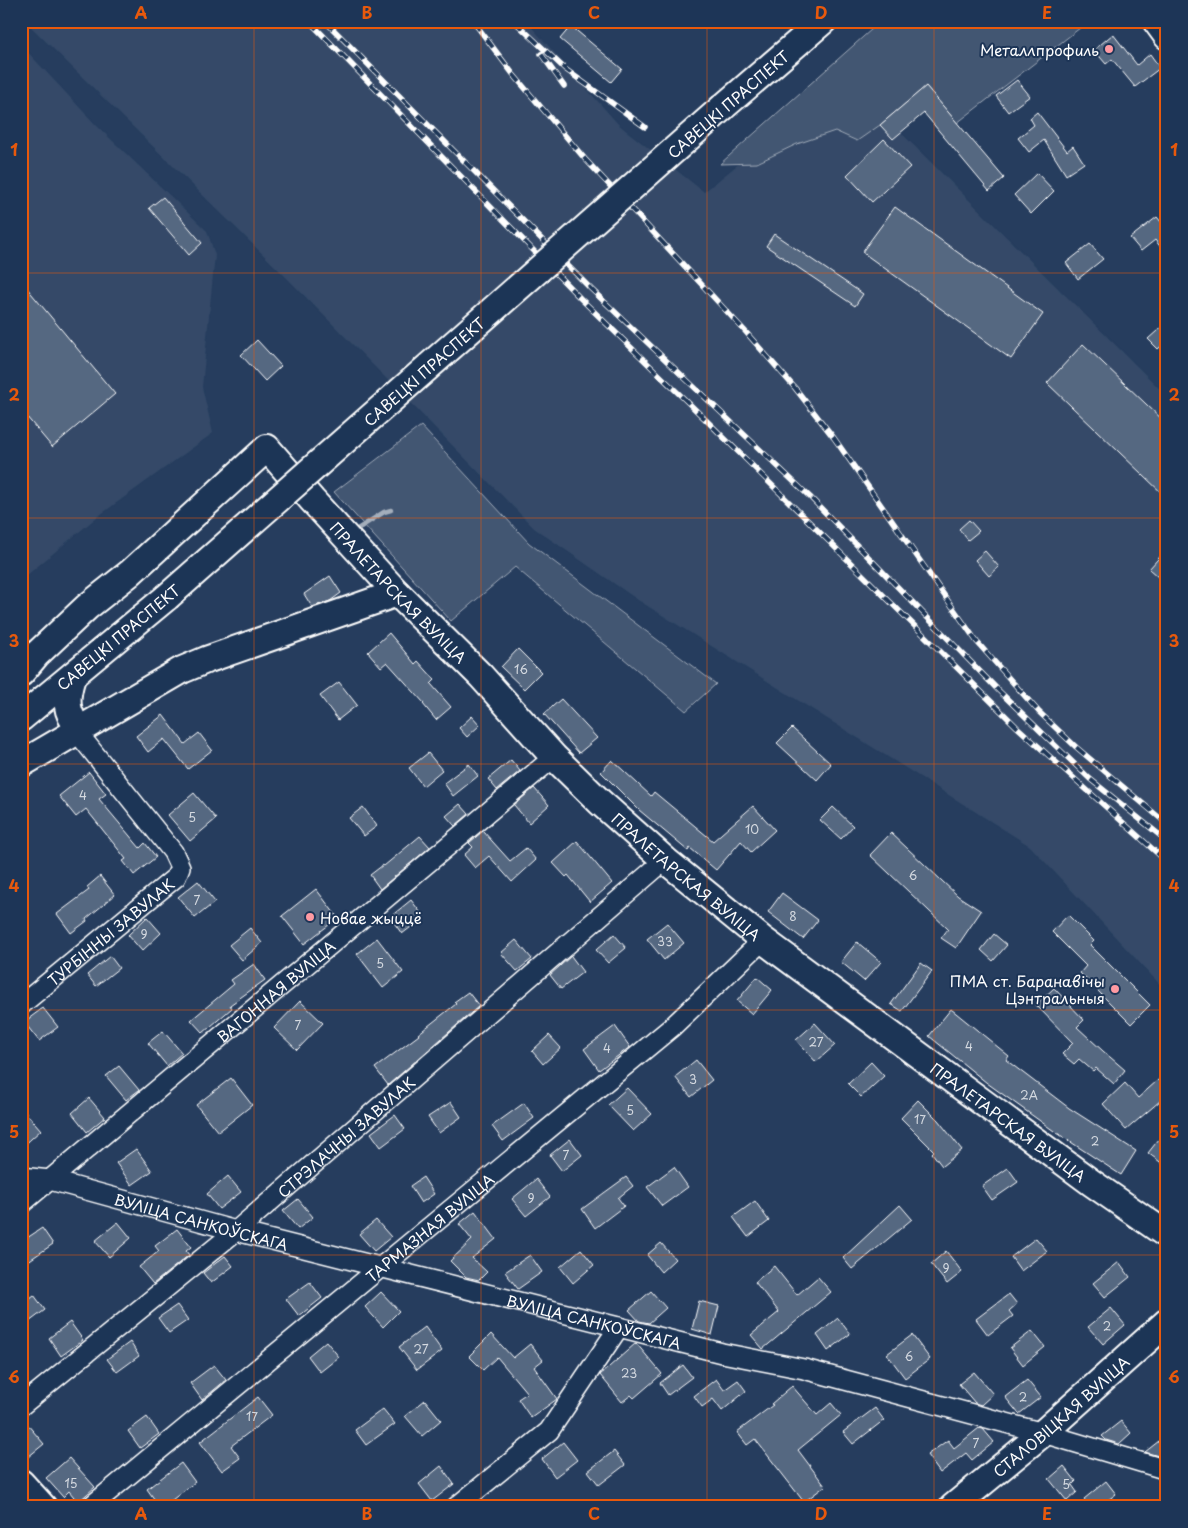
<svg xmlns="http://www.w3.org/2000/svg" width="1188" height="1528" viewBox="0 0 1188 1528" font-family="'Playpen Sans',sans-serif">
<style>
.built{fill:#344a68}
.green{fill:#425672;stroke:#a0aab8}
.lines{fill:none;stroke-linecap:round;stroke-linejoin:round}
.stream{stroke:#a4aebb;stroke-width:4.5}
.building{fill:#556781;stroke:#fff}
.minor-casing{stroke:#fff;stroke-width:22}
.secondary-casing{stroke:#fff;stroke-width:30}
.minor{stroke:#1d3557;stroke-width:19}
.secondary{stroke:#1d3557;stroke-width:26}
.rail-casing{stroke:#fff;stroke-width:5.5}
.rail{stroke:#1d3557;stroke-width:4;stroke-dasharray:11;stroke-linecap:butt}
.secondary-bridge-casing{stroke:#fff;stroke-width:30;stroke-linecap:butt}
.secondary-bridge{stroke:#1d3557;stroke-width:26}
.grid{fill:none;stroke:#e8590c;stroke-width:1;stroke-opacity:0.55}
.poi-dot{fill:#ff9aa2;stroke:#1d3557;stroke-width:2}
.labels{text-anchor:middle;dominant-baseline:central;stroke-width:4;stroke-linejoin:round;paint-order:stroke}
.number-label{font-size:12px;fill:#d4d9e0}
.poi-label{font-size:15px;fill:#fff;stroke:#1d3557;text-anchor:end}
.street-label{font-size:15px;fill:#fff;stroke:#1d3557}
.neatline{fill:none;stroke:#e8590c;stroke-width:2}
.grid-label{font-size:16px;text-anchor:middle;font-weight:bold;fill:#e8590c}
</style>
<rect width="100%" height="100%" fill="#263d5e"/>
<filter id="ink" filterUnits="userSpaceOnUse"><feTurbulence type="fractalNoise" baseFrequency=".02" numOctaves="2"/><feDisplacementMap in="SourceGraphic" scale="10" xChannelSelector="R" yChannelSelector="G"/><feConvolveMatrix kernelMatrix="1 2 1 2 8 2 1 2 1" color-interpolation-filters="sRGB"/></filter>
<g filter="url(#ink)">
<path class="built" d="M25 21H526L619 125 704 192 853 71 883 115 1167 396V992L1030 846 638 600 534 528 280 271Z
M21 45 96 125 207 231 215 255 202 387 213 433 97 517 21 580Z"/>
<path class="green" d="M881 21H1089L957 123 926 86 880 125 857 141 835 131 797 144 757 163 720 164Z
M421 426 529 543 716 684 686 711 515 567 451 621 334 492Z"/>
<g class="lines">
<path class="stream" d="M356 530 384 512 391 510"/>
</g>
<path class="building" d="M571 26 622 69 611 82 560 39Z
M1113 34 1137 65 1150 54 1160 68 1135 87 1112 59 1106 64 1094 50Z
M1017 80 1030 96 1008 112 996 96Z
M926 86 1004 178 989 191 924 113 893 139 880 125Z
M1037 112 1067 151 1073 146 1084 163 1066 175 1044 140 1029 152 1018 138 1034 125 1030 118Z
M884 139 910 167 872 202 847 175Z
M1037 173 1054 191 1031 214 1014 195Z
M163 197 202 243 189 255 149 208Z
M895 207 1043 314 1011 359 862 252Z
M1157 217 1167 229V255L1155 240 1141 251 1130 238Z
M774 234 863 294 855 306 766 246Z
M1090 244 1103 259 1078 279 1066 263Z
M21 281 115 394 52 447 21 410Z
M1167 322V341L1158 349 1148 339Z
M257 340 281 366 265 381 241 355Z
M1083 344 1167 424V498L1047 383Z
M969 520 979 531 968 540 959 529Z
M1167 549V585L1149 569Z
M985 551 999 567 989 576 975 560Z
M330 576 341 593 330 601 312 607 304 594Z
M389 633 415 664 418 661 435 680 431 684 451 707 436 720 423 704 424 703 387 662 381 667 368 652Z
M518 649 541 672 524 689 501 667Z
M339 682 357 705 338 720 320 696Z
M561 699 597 738 579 753 544 714Z
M163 715 185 744 199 733 212 750 188 769 164 739 148 752 136 736Z
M472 716 480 725 467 737 459 728Z
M792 728 831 764 817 780 777 743Z
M428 753 442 770 423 786 409 768Z
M511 760 520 771 497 790 488 779Z
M612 760 651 796 654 792 713 841 753 806 775 830 751 852 741 841 716 870 690 848 688 851 639 810 601 772Z
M469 764 478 776 453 796 444 783Z
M89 772 106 794 99 799 140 848 145 843 156 857 134 875 123 861 126 859 86 809 76 817 59 796Z
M534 788 549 805 529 823 514 805Z
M194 793 216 819 190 841 168 815Z
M460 804 469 814 455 826 446 816Z
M363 807 377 826 364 836 349 818Z
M833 807 853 826 841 839 820 820Z
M483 831 510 861 526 848 536 860 512 882 489 856 475 868 464 855 473 847 469 843Z
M891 833 958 896 981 911 956 948 941 938 948 929 870 855Z
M420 836 430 847 380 889 370 875 383 865 384 866Z
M577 841 612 883 590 902 568 875 566 877 553 863Z
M100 876 115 895 86 919 87 921 71 933 57 914 89 890 87 887Z
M198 881 215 902 195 918 178 897Z
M316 889 338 918 304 944 282 916Z
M782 893 818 920 803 939 768 912Z
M411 900 424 917 402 934 390 917Z
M1068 915 1094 941 1090 945 1150 1005 1131 1024 1080 973 1086 966 1052 932Z
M147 917 161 933 142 951 128 935Z
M667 923 684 943 664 960 647 939Z
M250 928 262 943 242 960 229 945Z
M614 934 626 948 608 963 596 950Z
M994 934 1007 945 993 961 981 950Z
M377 938 403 972 383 988 357 954Z
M516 940 532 959 517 971 501 953Z
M857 942 881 962 864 981 841 962Z
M110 956 119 968 96 986 87 975Z
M571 956 583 972 561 989 550 975Z
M921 963 932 971 902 1011 891 1004Z
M254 964 265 980 230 1005 232 1008 203 1033 191 1020 234 984 231 980Z
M757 977 772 990 752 1014 737 1001Z
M1054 988 1084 1020 1077 1027 1103 1051 1125 1070 1114 1084 1096 1068 1093 1071 1079 1059 1074 1064 1062 1054 1073 1043 1036 1005Z
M468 992 479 1006 388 1085 375 1068 419 1035 418 1034 456 1004 454 1002Z
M300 1001 323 1023 297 1050 274 1028Z
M43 1008 58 1027 39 1041 24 1022Z
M951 1009 1009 1056 1006 1060 1069 1108 1136 1151 1121 1175 1054 1131 987 1083 929 1036Z
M815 1023 835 1045 816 1062 796 1040Z
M615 1026 630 1047 599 1070 584 1049Z
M163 1031 182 1053 167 1066 148 1043Z
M549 1035 561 1048 543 1064 532 1051Z
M696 1060 712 1080 691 1097 675 1077Z
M871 1062 884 1076 861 1097 848 1084Z
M119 1066 139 1090 126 1100 106 1076Z
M1167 1072V1095L1126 1130 1103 1104 1125 1083 1138 1098Z
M231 1078 252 1105 218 1132 196 1105Z
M627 1088 652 1114 633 1131 608 1105Z
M89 1098 105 1117 87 1132 72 1113Z
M918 1100 938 1120 962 1150 942 1166 932 1153 934 1151 901 1118Z
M451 1102 461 1117 439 1133 428 1117Z
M524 1103 534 1118 503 1141 492 1126Z
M21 1107 41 1130 21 1148Z
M395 1115 405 1129 381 1147 371 1133Z
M1167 1129V1167L1148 1153Z
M570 1139 582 1155 562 1171 550 1155Z
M136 1149 152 1171 132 1185 116 1163Z
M674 1167 688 1187 662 1206 647 1187Z
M1008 1168 1018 1182 992 1200 982 1186Z
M228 1176 241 1192 219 1209 207 1194Z
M423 1177 434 1194 421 1203 410 1186Z
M626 1177 633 1186 618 1198 624 1206 595 1228 582 1209Z
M536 1179 550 1197 526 1216 512 1199Z
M298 1199 313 1217 298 1229 283 1211Z
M755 1201 769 1221 748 1237 733 1217Z
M900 1205 912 1219 852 1269 843 1258Z
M475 1211 496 1239 472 1258 487 1272 479 1280 466 1277 450 1261 472 1240 459 1224Z
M376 1220 391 1237 374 1251 359 1234Z
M118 1222 131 1238 109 1257 95 1241Z
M42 1228 53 1244 21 1266V1242Z
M177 1229 191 1247 186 1251 189 1255 153 1284 139 1267 159 1251 155 1246Z
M1036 1238 1047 1251 1021 1271 1011 1257Z
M661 1243 675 1259 661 1272 647 1255Z
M581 1249 594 1265 573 1283 560 1267Z
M946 1251 962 1272 947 1284 931 1264Z
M530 1255 542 1272 518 1289 505 1272Z
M225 1256 233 1266 211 1283 203 1273Z
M1119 1262 1130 1277 1105 1297 1093 1283Z
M774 1266 797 1295 818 1277 831 1292 763 1349 751 1335 779 1312 755 1282Z
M310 1282 322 1298 299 1316 286 1299Z
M651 1291 666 1308 649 1323 639 1321 629 1310Z
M381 1292 399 1311 383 1327 365 1307Z
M1009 1294 1017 1304 1009 1311 1013 1316 988 1335 976 1319Z
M34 1295 45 1310 21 1328V1305Z
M699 1301 719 1306 712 1335 692 1329Z
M177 1305 188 1320 169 1333 158 1318Z
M1111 1308 1125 1325 1103 1344 1088 1327Z
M838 1318 850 1334 828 1351 817 1335Z
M70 1322 83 1340 61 1356 49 1338Z
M425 1327 442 1351 417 1370 399 1347Z
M1032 1331 1045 1347 1023 1365 1010 1348Z
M491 1334 513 1358 530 1344 543 1360 534 1367 557 1399 531 1418 518 1399 527 1393 497 1357 483 1370 469 1356Z
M912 1335 930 1359 905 1378 887 1354Z
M326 1341 339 1357 320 1372 308 1356Z
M130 1342 139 1356 117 1372 107 1359Z
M636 1343 662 1374 634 1398 631 1395 622 1402 600 1375Z
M214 1365 226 1380 202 1400 190 1383Z
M683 1365 692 1377 668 1395 660 1383Z
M974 1372 993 1394 981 1405 975 1403 959 1384Z
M716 1379 724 1390 738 1380 746 1391 722 1411 713 1399 702 1407 694 1396Z
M1027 1380 1041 1397 1019 1414 1005 1397Z
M792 1386 817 1415 831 1403 841 1415 798 1450 825 1486 804 1502 755 1439 747 1445 737 1432 773 1405 771 1404Z
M258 1397 272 1415 231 1446 240 1458 222 1471 200 1442Z
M425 1400 441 1420 422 1436 405 1416Z
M875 1408 884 1420 853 1444 843 1432Z
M383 1409 395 1424 366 1445 355 1430Z
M21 1417 44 1444 28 1457 21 1448Z
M147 1417 159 1434 140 1448 128 1431Z
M1121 1421 1131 1433 1119 1444 1106 1440 1102 1436Z
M979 1428 983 1429 994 1442 972 1460 966 1453 940 1473 927 1455 948 1440 954 1448Z
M1159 1441 1167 1453 1162 1457 1145 1452Z
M563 1442 577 1460 555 1477 542 1459Z
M614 1451 625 1465 599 1485 588 1471Z
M69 1458 95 1487 78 1502 69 1491 63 1497 46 1478Z
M181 1463 195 1482 163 1507H160L147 1489Z
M441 1466 454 1484 432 1501 419 1484Z
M1064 1466 1076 1481 1072 1485 1077 1492 1067 1501 1049 1479Z
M1106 1481 1116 1494 1099 1507H1090L1084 1499Z"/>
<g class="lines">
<g class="minor-casing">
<g id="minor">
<path id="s1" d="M21 1005 176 877 180 867 173 852 85 742 80 730"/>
<path id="s2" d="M21 1177 50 1180 236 1231 722 1353 804 1369 1043 1433 1167 1470"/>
<path id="s3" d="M21 1204 554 757"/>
<path id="s4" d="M21 1406 236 1231 665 860"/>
<path id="s5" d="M90 1507 672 1027 763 940"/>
<path d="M456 1507 549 1431 619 1327"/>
</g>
</g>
<g class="secondary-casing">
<g id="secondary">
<path d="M1156 21 1167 36"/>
<path d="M723 107 823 21"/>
<path id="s6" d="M21 673 37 654 87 607 130 573 267 448 312 500 397 593 481 676 554 757 600 802 665 860 763 940 1092 1183 1167 1235"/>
<path d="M72 677C65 699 65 712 80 730"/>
<path d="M21 718 167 597"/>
<path d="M21 764 182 670 206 660 397 593"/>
<path d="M21 1483 43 1507"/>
<path id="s7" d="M953 1507 1043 1433 1167 1322"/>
</g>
</g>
<use href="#minor" class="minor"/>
<use href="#secondary" class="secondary"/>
<g class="rail-casing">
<path id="rail" d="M309 21 580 298 705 419 1017 727 1167 862
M325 21 591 289 810 497 999 691 1090 779 1167 841
M473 21 513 74 585 159 744 330 795 388 834 438 977 642 1039 712 1076 747 1167 824
M514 21 565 69 645 127
M541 54 564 86"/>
</g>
<use href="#rail" class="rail"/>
<g class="secondary-bridge-casing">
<g id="secondary-bridge">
<path id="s8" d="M167 597 723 107"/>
</g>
</g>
<use href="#secondary-bridge" class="secondary-bridge"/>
</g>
</g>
<path class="grid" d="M254 21V1507M481 21V1507M707 21V1507M934 21V1507M21 273H1167M21 518H1167M21 764H1167M21 1010H1167M21 1255H1167"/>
<g class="poi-dot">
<circle cx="1109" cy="49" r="5"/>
<circle cx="310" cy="917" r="5"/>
<circle cx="1115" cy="989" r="5"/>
</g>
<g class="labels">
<g class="number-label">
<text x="521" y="669">16</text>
<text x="83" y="795">4</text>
<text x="192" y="817">5</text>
<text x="752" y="829">10</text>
<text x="913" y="875">6</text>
<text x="197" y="900">7</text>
<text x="793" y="916">8</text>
<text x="144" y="934">9</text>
<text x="665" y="941">33</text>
<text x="380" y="963">5</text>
<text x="298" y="1025">7</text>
<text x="816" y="1042">27</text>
<text x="969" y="1046">4</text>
<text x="607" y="1048">4</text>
<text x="693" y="1079">3</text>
<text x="1029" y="1095">2А</text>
<text x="630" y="1110">5</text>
<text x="920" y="1119">17</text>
<text x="1095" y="1141">2</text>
<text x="566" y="1155">7</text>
<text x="531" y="1198">9</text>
<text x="946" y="1268">9</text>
<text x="1107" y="1326">2</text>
<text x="421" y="1349">27</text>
<text x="909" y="1356">6</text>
<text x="629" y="1373">23</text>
<text x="1023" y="1397">2</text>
<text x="252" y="1416">17</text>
<text x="976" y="1443">7</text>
<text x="71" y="1483">15</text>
<text x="1066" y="1484">5</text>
</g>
<g class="poi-label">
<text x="1099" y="49">Металлпрофиль</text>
<text x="320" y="917" text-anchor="start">Новае жыццё</text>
<text x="1105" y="980">ПМА ст. Баранавічы<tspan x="1105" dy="17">Цэнтральныя</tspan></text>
</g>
<g class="street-label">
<text transform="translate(728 104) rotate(-41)">САВЕЦКІ ПРАСПЕКТ</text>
<text stroke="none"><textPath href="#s8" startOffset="342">САВЕЦКІ ПРАСПЕКТ</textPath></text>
<text stroke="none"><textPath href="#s6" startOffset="529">ПРАЛЕТАРСКАЯ ВУЛІЦА</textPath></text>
<text transform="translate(118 637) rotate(-40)">САВЕЦКІ ПРАСПЕКТ</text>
<text stroke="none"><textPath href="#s6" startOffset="934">ПРАЛЕТАРСКАЯ ВУЛІЦА</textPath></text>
<text stroke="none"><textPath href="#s1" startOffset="116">ТУРБІННЫ ЗАВУЛАК</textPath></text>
<text stroke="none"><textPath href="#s3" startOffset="332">ВАГОННАЯ ВУЛІЦА</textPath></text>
<text stroke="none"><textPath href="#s6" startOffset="1339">ПРАЛЕТАРСКАЯ ВУЛІЦА</textPath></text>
<text stroke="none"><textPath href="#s4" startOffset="422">СТРЭЛАЧНЫ ЗАВУЛАК</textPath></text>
<text stroke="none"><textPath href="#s2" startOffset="186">ВУЛІЦА САНКОЎСКАГА</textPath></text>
<text stroke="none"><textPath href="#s5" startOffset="440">ТАРМАЗНАЯ ВУЛІЦА</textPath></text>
<text stroke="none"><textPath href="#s2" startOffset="591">ВУЛІЦА САНКОЎСКАГА</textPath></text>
<text stroke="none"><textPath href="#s7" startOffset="141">СТАЛОВІЦКАЯ ВУЛІЦА</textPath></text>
</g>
</g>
<rect width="1188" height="1528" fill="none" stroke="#1d3557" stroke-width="55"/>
<rect x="28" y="28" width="1132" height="1472" class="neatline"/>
<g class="grid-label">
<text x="141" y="19">A</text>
<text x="367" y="19">B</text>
<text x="594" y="19">C</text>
<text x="821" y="19">D</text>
<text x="1047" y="19">E</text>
<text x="14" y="156">1</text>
<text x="1174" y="156">1</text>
<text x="14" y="401">2</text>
<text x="1174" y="401">2</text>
<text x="14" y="647">3</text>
<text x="1174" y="647">3</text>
<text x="14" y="892">4</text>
<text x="1174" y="892">4</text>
<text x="14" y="1138">5</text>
<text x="1174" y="1138">5</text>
<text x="14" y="1383">6</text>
<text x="1174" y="1383">6</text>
<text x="141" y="1520">A</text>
<text x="367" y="1520">B</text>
<text x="594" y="1520">C</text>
<text x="821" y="1520">D</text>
<text x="1047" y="1520">E</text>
</g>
</svg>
